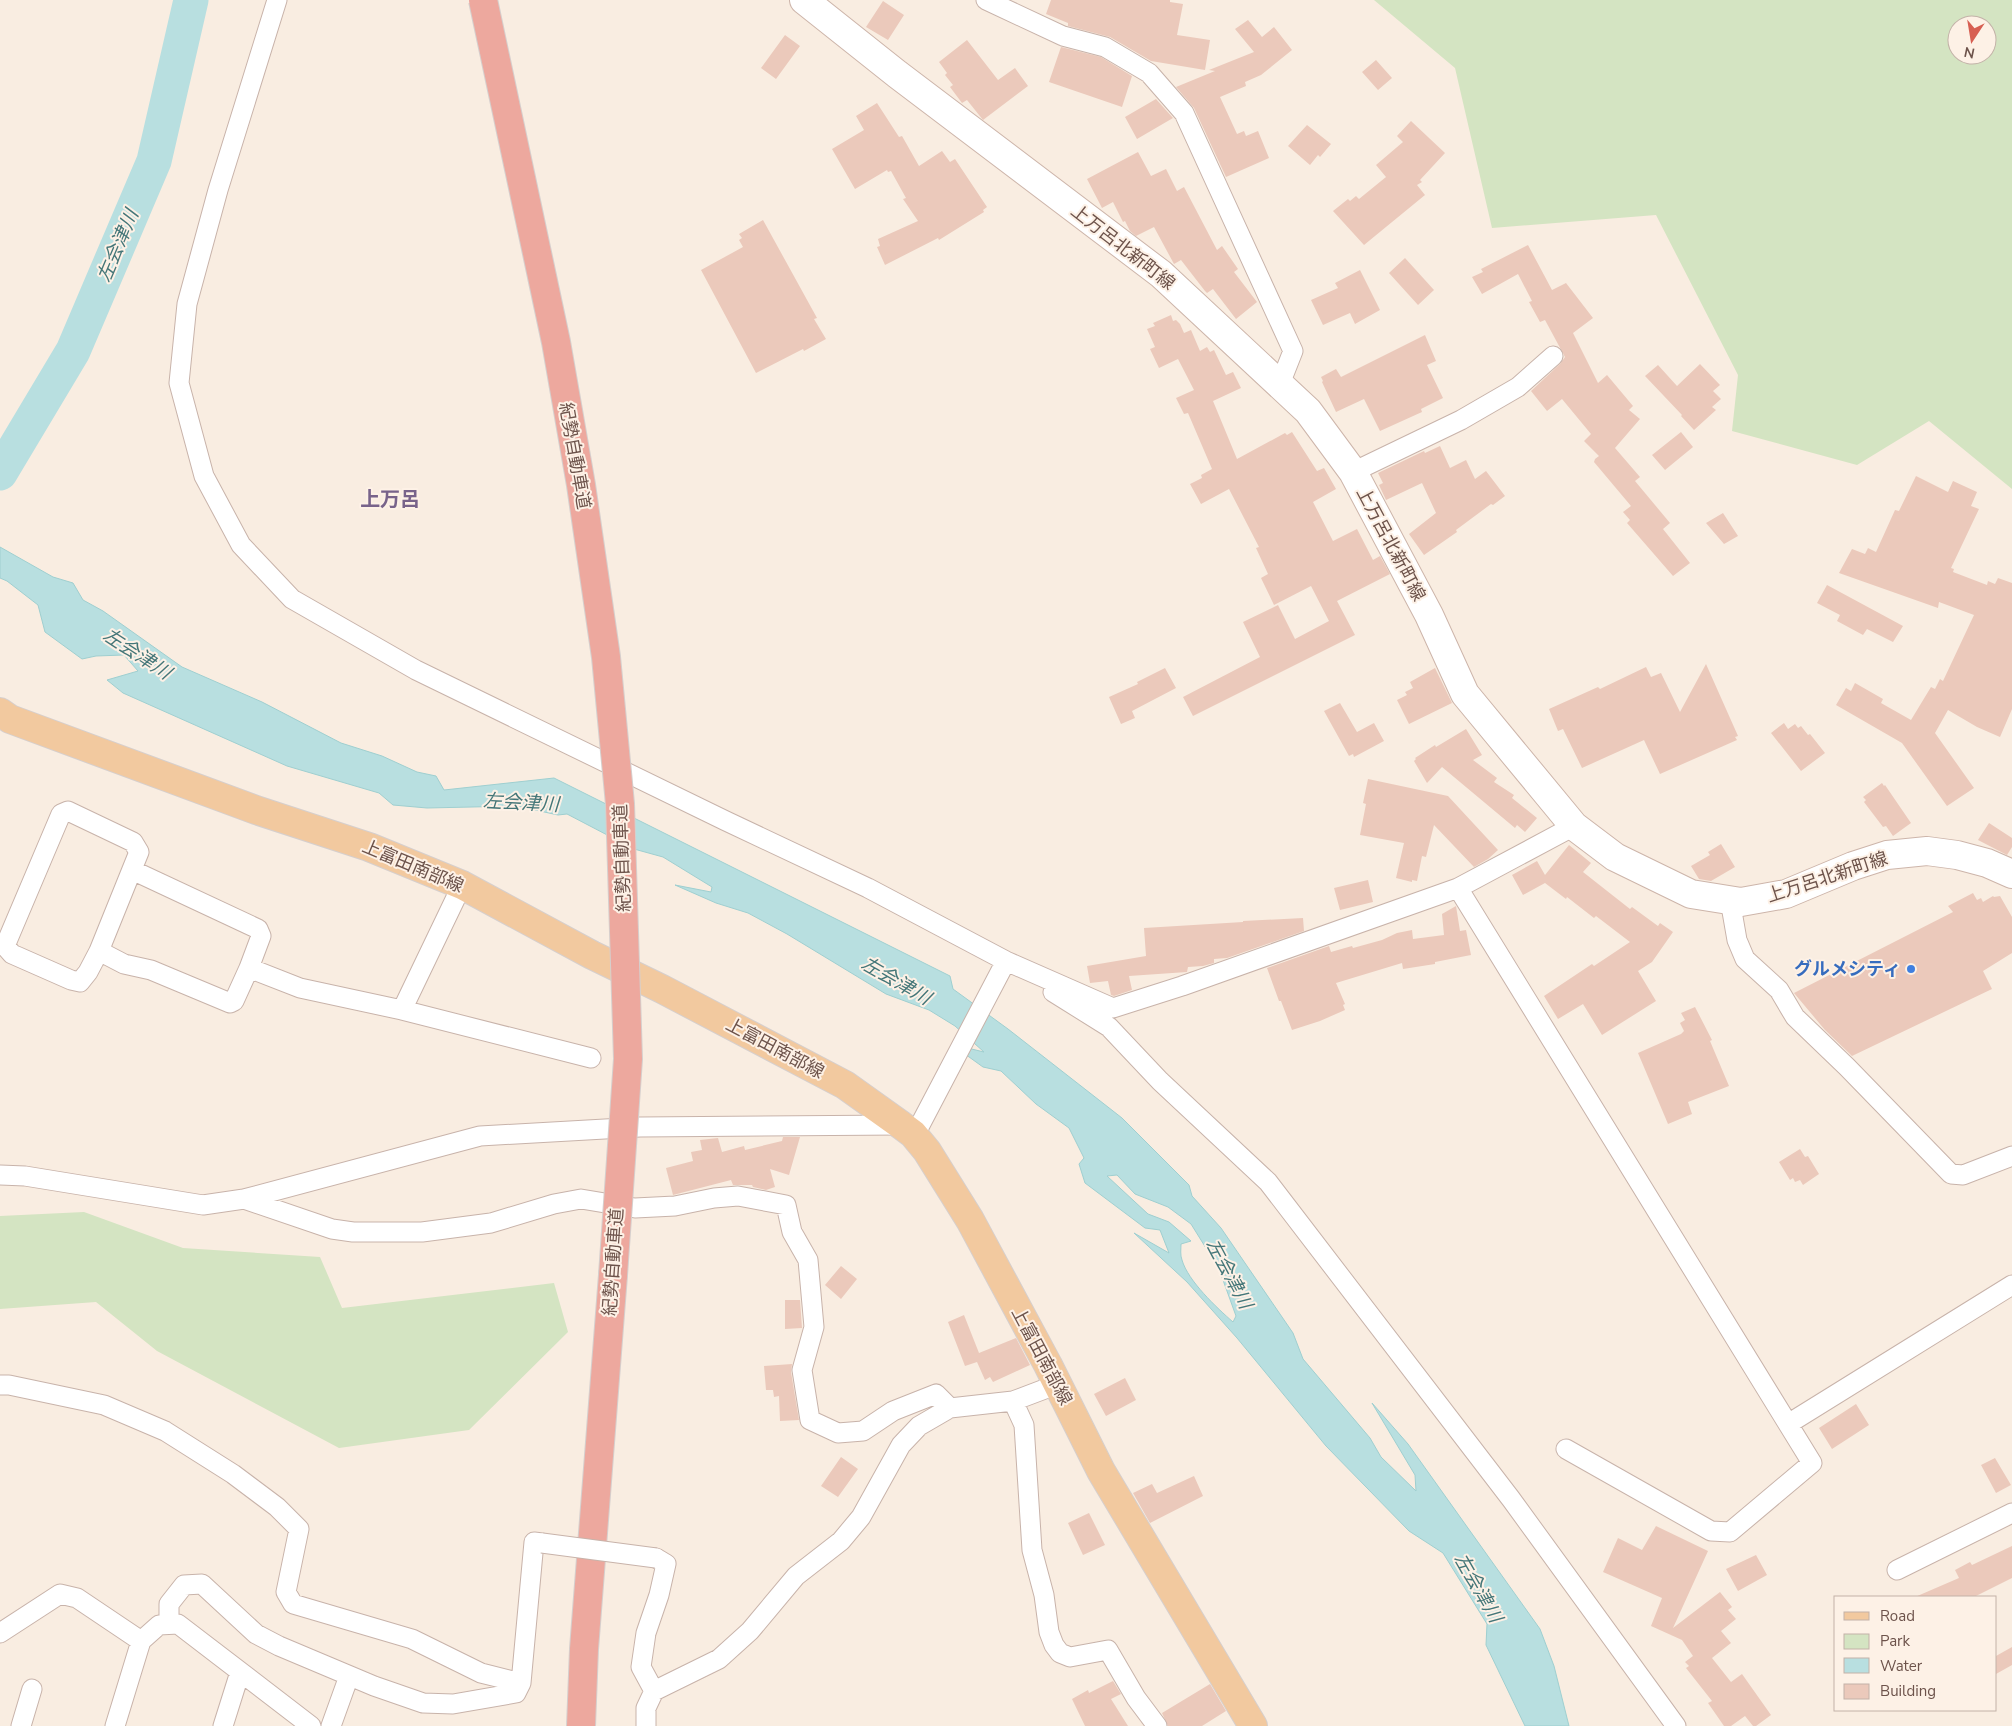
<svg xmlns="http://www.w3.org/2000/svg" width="2012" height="1726" viewBox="0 0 2012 1726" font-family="'Nunito Sans','Noto Sans JP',sans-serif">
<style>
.green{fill:#d4e4c2;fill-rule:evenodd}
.water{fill:#b8dfe0;stroke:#9fcfd0;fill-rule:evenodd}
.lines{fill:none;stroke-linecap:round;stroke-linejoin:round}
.river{stroke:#b8dfe0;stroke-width:35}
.building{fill:#ebc9bb}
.minor-casing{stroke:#c8b3aa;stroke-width:21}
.secondary-casing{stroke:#cdb5aa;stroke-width:30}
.primary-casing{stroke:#d6cfcd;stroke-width:30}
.motorway-casing{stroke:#d6cfcd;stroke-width:30}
.minor{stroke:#fff;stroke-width:19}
.secondary{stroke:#fff;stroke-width:28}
.primary{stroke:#f2c99f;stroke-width:28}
.motorway{stroke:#eda89e;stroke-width:28}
.minor-bridge-casing{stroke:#c8b3aa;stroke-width:21;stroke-linecap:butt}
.motorway-bridge-casing{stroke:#d6cfcd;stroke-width:30;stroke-linecap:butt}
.minor-bridge{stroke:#fff;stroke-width:19}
.motorway-bridge{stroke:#eda89e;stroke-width:28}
.shop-dot{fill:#3f7fe0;stroke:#fdf1e6;stroke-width:2}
.labels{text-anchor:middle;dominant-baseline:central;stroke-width:4;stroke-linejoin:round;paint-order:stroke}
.street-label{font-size:18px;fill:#6d534b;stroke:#fdf1e6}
.shop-label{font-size:18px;font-weight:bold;fill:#366cbe;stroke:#fdf1e6;text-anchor:end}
.water-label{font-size:19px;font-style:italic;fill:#447678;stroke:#fdf1e6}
.quarter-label{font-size:20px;font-weight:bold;fill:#78638a;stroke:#fdf1e6}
</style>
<rect width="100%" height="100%" fill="#f9ede1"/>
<path class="green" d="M1374 0H2012V489L1929 421 1857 465 1732 431 1738 375 1656 215 1492 228 1455 68ZM1957 25H1987V55H1957Z
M84 1212 183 1248 320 1257 342 1308 554 1283 568 1332 469 1430 339 1448 157 1351 96 1302 0 1309V1216Z"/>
<path class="water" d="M0 547 53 577 73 583 83 600 103 611 182 667 262 702 341 743 382 756 417 772 436 776 444 790 554 778 950 976 953 989 1008 1029 1122 1118 1189 1185 1192 1196 1221 1228 1293 1333 1303 1359 1370 1438 1381 1457 1416 1491 1415 1475 1372 1403 1408 1444 1540 1629 1554 1666 1569 1726H1525L1486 1645 1487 1624 1443 1553 1409 1531 1326 1446 1237 1338 1187 1282 1134 1233 1169 1253 1160 1230 1145 1228 1085 1183 1079 1164 1084 1158 1069 1128 1036 1104 1001 1071 983 1067 951 1044 984 1052 955 1026 929 1010 886 994 787 934 748 913 716 903 675 885 711 892 712 887 663 857 634 849 567 814 558 815 517 806 427 808 393 805 379 793 287 766 123 693 107 680 138 671 124 655 96 656 82 659 45 632 38 605 7 581 0 578ZM1117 1175 1135 1194 1168 1207 1191 1224 1219 1269 1236 1316 1233 1322C1217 1308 1188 1281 1182 1260 1180 1255 1181 1249 1181 1244L1191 1241 1169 1222 1148 1214 1107 1176Z"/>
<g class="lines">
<path class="river" d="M0 473 73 351 154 161 191 0"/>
</g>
<path class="building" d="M1051 0H1170V2L1183 4 1177 35 1210 40 1205 70 1151 61 1110 37 1068 26V23L1046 14Z
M883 1 904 15 888 40 866 27Z
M1248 20 1262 37 1274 27 1292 50 1261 75 1245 82 1246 86 1220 97 1237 134 1244 131 1246 136 1258 131 1269 158 1226 177 1194 108 1176 87 1215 71 1209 70 1254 52 1235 29Z
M785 35 800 46 776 79 761 68Z
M967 40 998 80 1015 68 1028 86 983 120 967 100 962 103 950 87 953 85 945 75 947 73 939 62Z
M1061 47 1101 57 1132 76 1122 107 1049 82Z
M1376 60 1392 78 1378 90 1362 72Z
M1156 99 1173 118 1137 139 1125 117Z
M877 103 899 137 902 136 919 166 942 151 950 162 955 159 987 207 983 210 984 212 939 240 938 238 885 265 877 247 880 246 878 239 918 221 903 199 906 198 891 171 888 172 887 170 855 189 832 149 864 130 856 116Z
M1411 121 1445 153 1420 180 1422 182 1417 185 1425 195 1364 245 1333 211 1348 199 1350 201 1356 196 1359 199 1386 177 1376 165 1403 142 1397 136Z
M1307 125 1331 144 1320 157 1318 155 1310 165 1288 146Z
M1138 152 1151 176 1166 169 1177 191 1184 187 1217 250 1222 246 1238 269 1234 272 1257 302 1236 319 1213 289 1207 293 1205 291 1181 260 1174 264 1154 227 1136 236 1130 231 1125 221 1123 222 1113 202 1102 208 1087 179Z
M763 220 817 318 814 319 826 339 804 351 803 349 756 373 701 270 743 247 739 240 742 238 739 234Z
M1528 245 1552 290 1566 283 1593 318 1573 333 1598 383 1607 375 1633 406 1629 410 1640 419 1615 448 1640 477 1635 481 1670 523 1663 529 1690 563 1673 576 1627 523 1630 520 1623 512 1631 506 1594 462 1595 459 1599 456 1584 441 1591 434 1562 399 1547 411 1531 391 1560 364 1565 357 1545 320 1540 322 1529 302 1532 301 1518 274 1482 294 1472 277 1483 272 1481 269Z
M1405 258 1434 290 1418 305 1389 273Z
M1360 270 1380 310 1355 324 1350 313 1323 325 1311 300 1338 288 1335 283Z
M1171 315 1173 321 1176 320 1180 324 1184 333 1191 330 1200 351 1207 347 1210 352 1214 350 1226 375 1233 372 1241 388 1213 401 1237 459 1285 433 1287 435 1292 432 1317 471 1324 468 1336 489 1313 502 1333 541 1357 529 1373 560 1380 556 1390 574 1337 601 1355 635 1193 716 1183 697 1260 657 1243 622 1278 605 1295 639 1329 621 1311 586 1274 605 1261 578 1268 574 1256 548 1259 547 1229 489 1201 504 1190 484 1202 478 1201 475 1212 469 1188 413 1184 414 1176 398 1194 390 1178 359 1159 368 1150 349 1155 347 1147 329 1155 326 1153 323Z
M1425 335 1436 361 1427 365 1443 398 1421 409 1422 412 1380 431 1364 399 1336 412 1322 382 1323 381 1321 377 1336 369 1341 377Z
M1700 364 1720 385 1713 391 1721 399 1712 407 1716 410 1694 430 1681 416 1682 415 1645 376 1658 365 1677 386Z
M1681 432 1693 447 1665 470 1652 455Z
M1440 446 1450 468 1466 460 1475 479 1486 471 1505 496 1493 505 1491 504 1456 530 1457 532 1424 555 1409 534 1436 513 1422 483 1386 500 1379 485 1383 483 1378 473 1424 451 1425 453Z
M1916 476 1948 492 1953 481 1977 492 1971 506 1979 509 1951 568 1954 569 1953 572 1987 585 1988 581 1995 584 1998 578 2012 583V709L2000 737 1977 727 1948 710 1935 733 1974 788 1947 806 1902 743 1836 705 1846 688 1851 691 1855 683 1883 699 1881 703 1911 720 1931 687 1935 689 1940 679 1943 681 1974 615 1939 602 1938 608 1839 573 1852 549 1865 554 1868 548 1876 552 1895 510 1899 511Z
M1723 513 1738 536 1724 544 1706 523Z
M1827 585 1903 626 1893 642 1867 629 1863 635 1837 621 1840 615 1817 603Z
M1706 664 1738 736 1735 737 1737 740 1660 774 1644 740 1582 768 1563 729 1558 731 1549 709 1598 687 1600 689 1646 667 1651 677 1661 673 1680 712Z
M1165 668 1176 688 1132 711 1135 718 1121 724 1109 697 1138 684 1137 682Z
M1435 668 1452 703 1409 724 1397 700 1407 695 1405 692 1413 688 1410 682Z
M1340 703 1357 732 1374 723 1384 741 1354 757 1353 754 1349 756 1324 711Z
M1784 723 1788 729 1795 724 1798 728 1801 726 1808 735 1810 734 1825 753 1801 771 1771 733Z
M1466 729 1482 755 1473 760 1497 778 1494 782 1514 795 1512 798 1537 818 1525 832 1517 825 1515 828 1442 767 1427 783 1414 761 1416 759 1415 758 1435 745 1436 747Z
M1368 779 1448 796 1498 850 1488 859 1474 867 1434 825 1426 857 1422 856 1417 881 1412 880V882L1396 878 1404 843 1360 835 1366 804 1363 803Z
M1882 783 1884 786 1885 785 1911 823 1893 836 1886 826 1883 827 1864 802 1866 800 1863 797Z
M1989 823 2012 838V847L2007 855 1978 840Z
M1721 844 1735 867 1711 881 1699 879 1691 866 1710 855 1708 852Z
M1569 845 1591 863 1583 872 1630 909 1632 907 1658 926 1660 923 1673 932 1652 962 1638 971 1656 1001 1602 1035 1583 1004 1558 1019 1544 996 1592 964 1594 966 1630 942 1596 916 1594 918 1567 897 1566 899 1545 883 1523 895 1512 875 1537 861 1545 875Z
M1368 880 1373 902 1340 910 1334 888Z
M1973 893 1977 900 1981 898 1983 902 1993 896 1994 897 2000 896 2012 917V953L1983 971 1992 989 1852 1056 1825 1030 1794 993 1953 912 1948 906Z
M1456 906 1460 931 1466 930 1471 955 1435 962V964L1403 969 1402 963 1336 983 1345 1004 1343 1005 1345 1010 1320 1021 1292 1030 1281 1001H1279L1267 968 1329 946 1331 952 1352 946 1353 948 1382 940 1397 933 1412 930 1413 939 1444 935 1442 914Z
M1303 918 1304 931 1227 958 1214 959V963L1203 966 1188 967 1187 972 1129 976 1132 990 1114 996 1111 995 1108 981 1090 983 1087 966 1146 956 1144 928 1243 922V921Z
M1695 1007 1712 1040 1710 1041 1729 1086 1688 1102 1692 1114 1668 1124 1638 1053 1681 1034 1684 1031 1680 1023 1685 1020 1681 1013Z
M783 1137H800L789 1175 770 1169 775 1187 766 1190 753 1187 752 1185H733L731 1180 673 1195 666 1168 693 1161 691 1152 702 1150 700 1140 718 1138 722 1152 744 1146 745 1150 782 1141Z
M1800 1149 1805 1157 1808 1156 1819 1174 1803 1185 1800 1180 1795 1182 1793 1178 1790 1180 1779 1162Z
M841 1266 857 1279 841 1299 825 1285Z
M785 1300H800L802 1328 785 1329Z
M964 1315 979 1353 1016 1338 1030 1365 993 1382 990 1377 985 1380 977 1362 965 1366 948 1322Z
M792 1364 791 1372 799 1420 780 1421 779 1396 774 1397 773 1390H766L764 1366Z
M1125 1378 1136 1400 1106 1416 1094 1394Z
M1856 1404 1869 1425 1832 1449 1819 1428Z
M841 1457 858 1469 838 1497 821 1486Z
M1995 1458 2011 1485 1996 1493 1981 1465Z
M1194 1476 1203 1496 1150 1523 1133 1493 1152 1484 1157 1493Z
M1089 1513 1105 1545 1083 1555 1068 1523Z
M1656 1526 1708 1551 1673 1628 1720 1592 1732 1607 1728 1610 1736 1619 1721 1631 1731 1643 1712 1658 1731 1682 1742 1674 1771 1715 1756 1726H1753L1745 1716 1731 1726H1724L1708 1703 1712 1701 1686 1668 1689 1666 1685 1662 1693 1656 1682 1640 1651 1626 1662 1598 1603 1572 1618 1538 1642 1550Z
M2012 1546V1578L1974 1597H1915L1959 1578 1955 1570 1970 1562 1972 1565Z
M1756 1555 1767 1575 1738 1591 1726 1569Z
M2012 1647V1665L1996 1674V1656Z
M1113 1681 1121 1694 1111 1699 1128 1726H1085L1072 1699 1088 1690 1089 1693Z
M1210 1684 1226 1711 1202 1726H1168L1162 1713Z"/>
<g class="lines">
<g class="minor-casing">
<path id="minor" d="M277 0 218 190 187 304 179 383 204 476 241 545 292 599 416 670 726 821 868 888 1006 961 1113 1008 1182 986 1458 888 1574 826
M986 0 1063 36 1105 47 1149 73 1184 113 1293 351 1280 384
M1353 472 1461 420 1518 387 1553 356
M132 870 258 929 261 936 249 968
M1458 888 1812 1463 1730 1532 1711 1531 1566 1449
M1730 900 1737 940 1745 959 1779 990 1795 1017 1847 1067 1951 1174 1963 1175 2012 1156
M99 951 139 852 133 842 68 811 61 814 5 946 12 954 71 980 80 982 88 972 99 951 124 964 151 970 230 1003 234 1001 249 968 300 988 402 1010 591 1058
M1053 992 1109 1027 1160 1081 1268 1182 1511 1499 1676 1726
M402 1010 462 885
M913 1134 920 1125 1006 961
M0 1175 25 1176 203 1205 244 1199 480 1136 640 1127 901 1125
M244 1199 332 1229 353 1232H422L491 1223 554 1204 581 1199 635 1208 675 1206 714 1198 738 1196 786 1205 792 1232 808 1260 814 1327 802 1370 810 1420 838 1433 863 1431 893 1411 936 1394 950 1408
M0 1385H9L104 1405 165 1431 233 1474 277 1507 299 1529 286 1592 293 1604 412 1639 481 1673 521 1683 534 1542 542 1543
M1013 1401 1024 1425 1032 1550 1044 1595 1049 1632 1054 1645 1060 1653 1070 1657 1108 1650 1136 1698 1157 1726
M1788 1424 2012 1285
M1897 1570 2012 1513
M169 1624V1604L184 1585 202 1584 256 1634 279 1646 374 1686 423 1703 453 1704 516 1693 521 1683
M0 1633 60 1594 77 1598 141 1641
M654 1691 641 1667 646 1633 659 1595 666 1564 656 1558
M21 1726 32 1689
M115 1726 141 1641 159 1625 178 1624 311 1726
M223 1726 240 1672
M331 1726 349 1676
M646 1726V1708L654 1691 719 1659 750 1631 796 1576 841 1541 861 1517 901 1445 919 1426 950 1408 1013 1401 1058 1384"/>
</g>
<g class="secondary-casing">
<path id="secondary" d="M804 0 897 74 1161 274 1308 411 1353 472 1429 615 1465 694 1574 826 1615 857 1691 894 1741 902 1786 894 1853 866 1887 855 1927 851 1957 855 1987 863 2012 874"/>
</g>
<g class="primary-casing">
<path id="primary" d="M0 712 10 719 256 810 369 847 462 885 592 955 662 989 845 1085 901 1125 913 1134 927 1151 970 1220 1048 1365 1101 1471 1253 1726"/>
</g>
<g class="motorway-casing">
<path id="motorway" d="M581 1726 584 1649 613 1275"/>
</g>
<use href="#minor" class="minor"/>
<use href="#secondary" class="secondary"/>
<use href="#primary" class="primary"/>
<use href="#motorway" class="motorway"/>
<g class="minor-bridge-casing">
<path id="minor-bridge" d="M542 1543 656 1558"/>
</g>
<g class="motorway-bridge-casing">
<path id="motorway-bridge" d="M483 0 556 342 581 485 606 657 620 804 628 1059 613 1275"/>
</g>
<use href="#minor-bridge" class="minor-bridge"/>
<use href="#motorway-bridge" class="motorway-bridge"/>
</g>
<circle class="shop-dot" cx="1911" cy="969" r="5"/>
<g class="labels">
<g class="street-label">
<text transform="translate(1123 247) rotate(38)">上万呂北新町線</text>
<text transform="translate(575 456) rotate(80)">紀勢自動車道</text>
<text transform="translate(1391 544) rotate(62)">上万呂北新町線</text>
<text transform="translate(622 858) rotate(-92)">紀勢自動車道</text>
<text transform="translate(413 866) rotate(23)">上富田南部線</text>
<text transform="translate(1827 877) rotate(-18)">上万呂北新町線</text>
<text transform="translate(775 1048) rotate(28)">上富田南部線</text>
<text transform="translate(613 1262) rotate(-86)">紀勢自動車道</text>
<text transform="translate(1042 1356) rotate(62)">上富田南部線</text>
</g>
<g class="shop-label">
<text x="1901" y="969">グルメシティ</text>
</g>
<g class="water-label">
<text transform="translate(118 246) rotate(-67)">左会津川</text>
<text transform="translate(137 654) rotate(33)">左会津川</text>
<text transform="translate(521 803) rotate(3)">左会津川</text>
<text transform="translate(896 981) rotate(30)">左会津川</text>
<text transform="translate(1229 1274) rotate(62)">左会津川</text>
<text transform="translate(1478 1588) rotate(60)">左会津川</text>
</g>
<g class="quarter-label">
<text x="390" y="499">上万呂</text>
</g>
</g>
<rect x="1834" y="1596" width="162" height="115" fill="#fdf1e6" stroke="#c3b2a8"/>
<rect x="1844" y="1612" width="25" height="8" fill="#f2c99f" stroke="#c3b2a8"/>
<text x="1880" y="1621" font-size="15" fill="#6d534b">Road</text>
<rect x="1844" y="1634" width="25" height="15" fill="#d4e4c2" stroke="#c3b2a8"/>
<text x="1880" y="1646" font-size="15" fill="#6d534b">Park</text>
<rect x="1844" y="1658" width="25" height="15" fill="#b8dfe0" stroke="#c3b2a8"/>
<text x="1880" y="1671" font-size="15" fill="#6d534b">Water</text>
<rect x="1844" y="1684" width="25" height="15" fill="#ebc9bb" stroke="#c3b2a8"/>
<text x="1880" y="1696" font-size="15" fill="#6d534b">Building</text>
<g transform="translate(1972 40) rotate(192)"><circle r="24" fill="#fdf1e6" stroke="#c3b2a8"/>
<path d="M0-4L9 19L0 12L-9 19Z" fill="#d75f52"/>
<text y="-8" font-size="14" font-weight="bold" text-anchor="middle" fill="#6d534b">N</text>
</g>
</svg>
